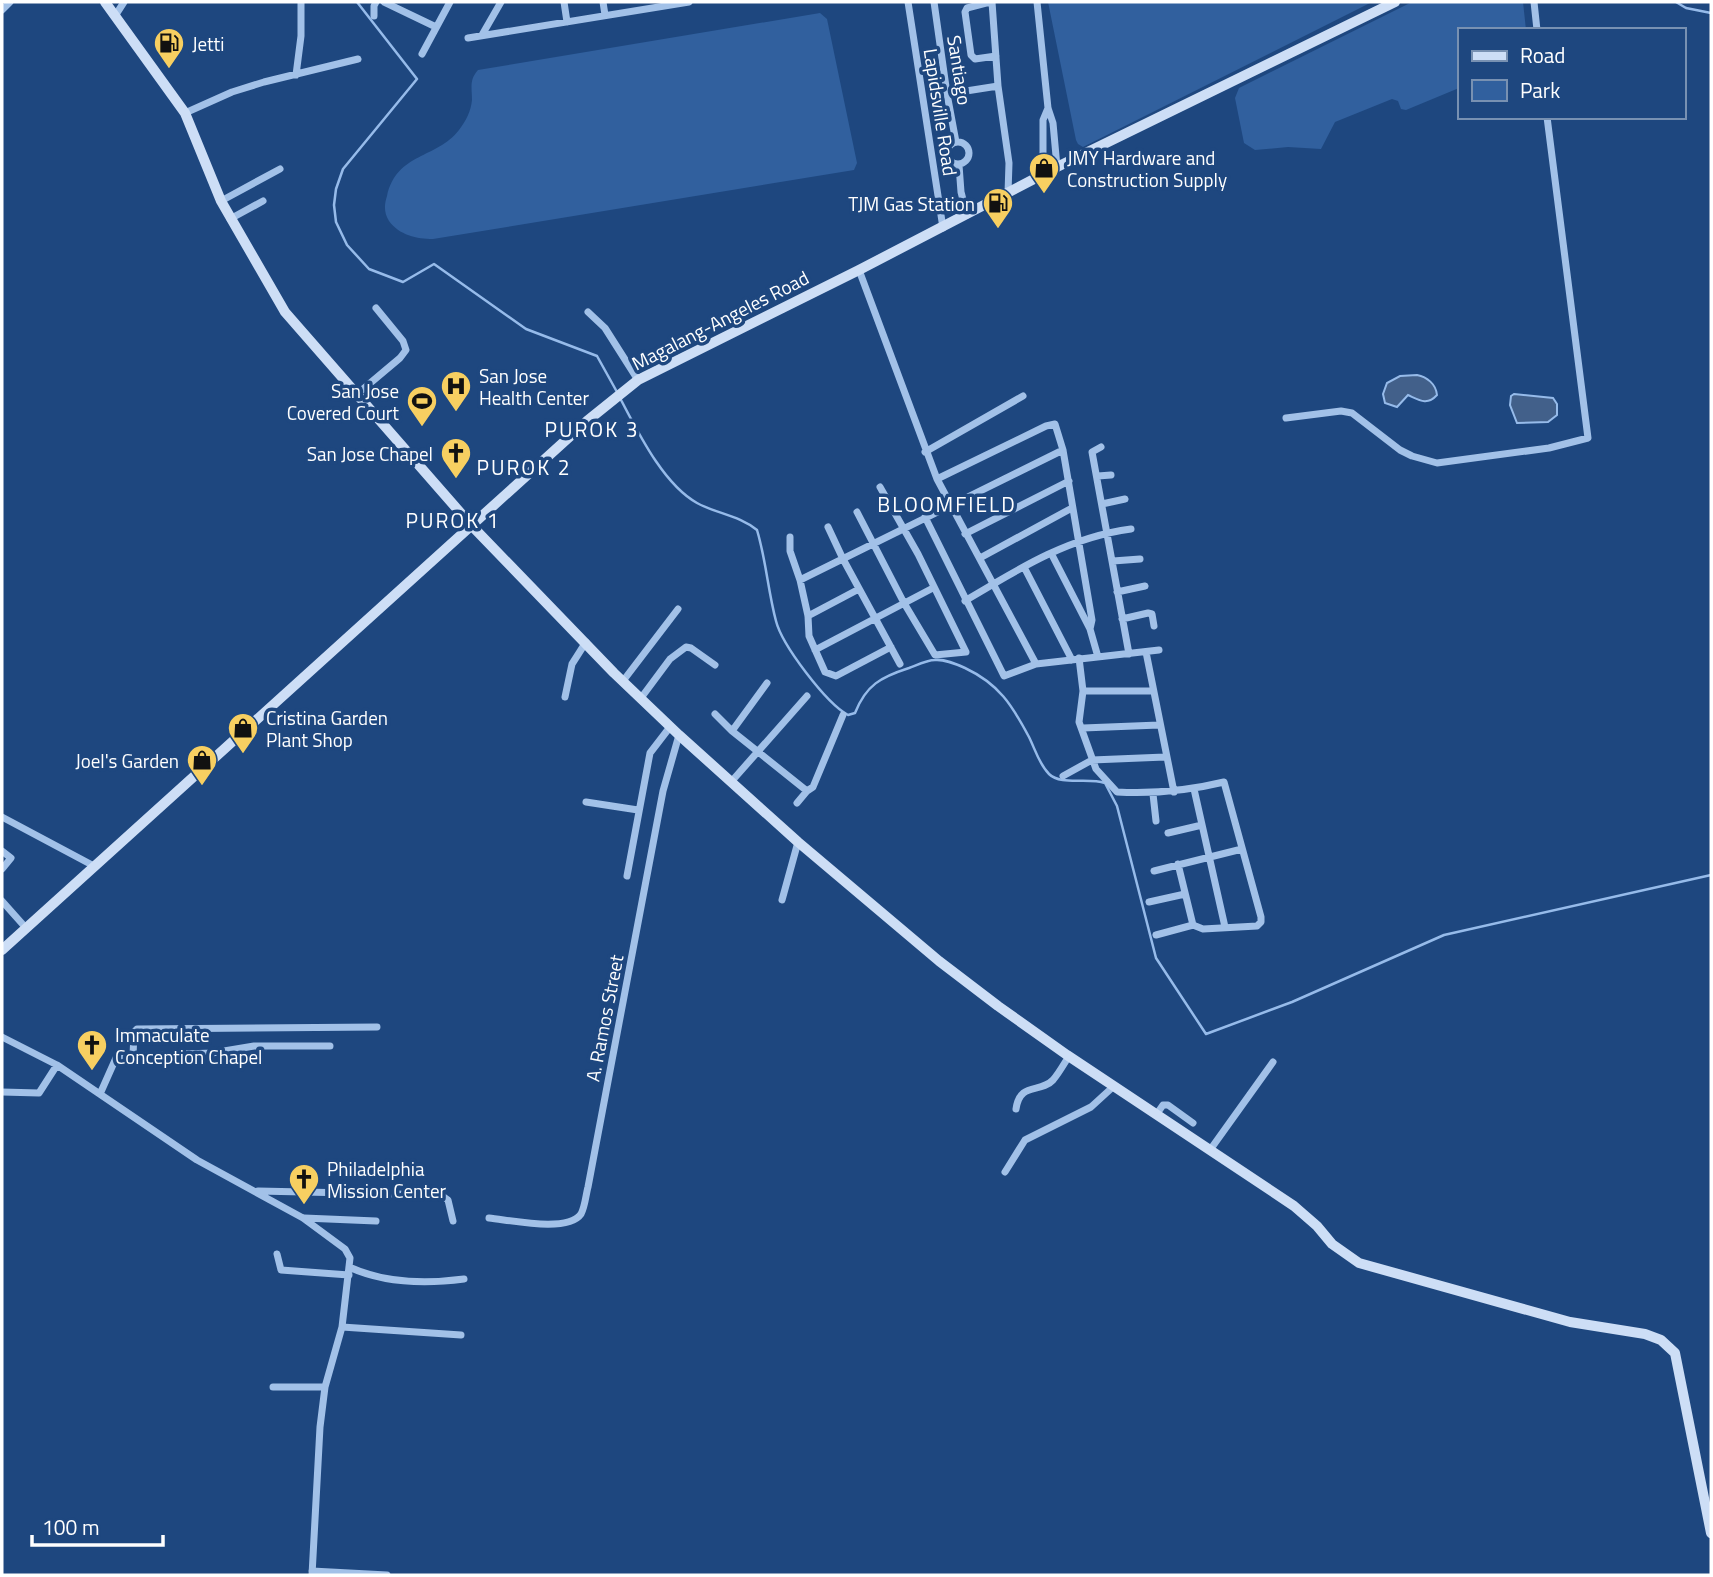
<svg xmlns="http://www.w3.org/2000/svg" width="1713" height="1577" viewBox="0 0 1713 1577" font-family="'Titillium Web',sans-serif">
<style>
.green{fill:#31609e}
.water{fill:#42608a;stroke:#96bbea;stroke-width:2}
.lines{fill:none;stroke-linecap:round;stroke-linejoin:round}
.stream{stroke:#96bbea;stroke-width:2.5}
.street{stroke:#a2c1e8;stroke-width:7}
.secondary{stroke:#cddef6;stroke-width:10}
.labels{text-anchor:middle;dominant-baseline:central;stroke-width:7;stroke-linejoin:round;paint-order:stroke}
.poi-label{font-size:19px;fill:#fff;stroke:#1e477f;text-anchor:start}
.street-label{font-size:19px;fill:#fff;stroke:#1e477f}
.neighbourhood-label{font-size:21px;letter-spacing:2px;fill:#fff;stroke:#1e477f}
</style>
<rect width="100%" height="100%" fill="#1e477f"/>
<path class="green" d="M1048 2H1372L1083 147 1078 144 1076 140Z
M1412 2H1523L1526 30H1459V88L1406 110 1401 109 1398 101 1392 99 1335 122 1321 149 1288 147 1255 150 1244 143 1235 98 1239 88Z
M820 13 827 19 857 163 854 170 433 239C417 239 399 235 389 221 384 213 384 205 387 196 397 152 437 159 459 130 466 121 471 111 472 100 472 88 469 80 478 70Z"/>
<path class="water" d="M1417 375C1427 377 1436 384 1437 395 1427 406 1419 400 1408 395L1397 407 1385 403 1383 394 1387 383 1400 376Z
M1514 394 1553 398 1557 404V415L1548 422 1517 423 1510 405 1511 396Z"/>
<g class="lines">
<path class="stream" d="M357 2 417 79 343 169 336 189 334 205 336 222 347 245 369 269 403 282 434 264 526 329 597 356 617 392
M1676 2 1686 8 1711 13
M620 398C638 432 663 484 697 503 717 514 739 515 757 530 766 560 768 591 776 621 782 645 826 703 848 715L855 713C866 685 881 677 909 668 917 665 927 660 935 660 945 659 956 664 965 668 999 684 1012 705 1029 737 1035 749 1039 764 1049 774 1061 786 1088 777 1105 783L1117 806 1156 958 1206 1034 1292 1002 1444 935 1711 875"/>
<path class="street" d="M384 2 436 27
M564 2 567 22
M603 2 605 15
M908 2 943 228
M934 2 947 94 956 142
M990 2 967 8 965 12 971 55 975 59 996 56
M992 2 998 86 1009 163 1008 193
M1037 2 1048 108 1053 123 1057 167
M1534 2 1537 30
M2 10 10 2
M115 16 124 2
M374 16V6L376 2
M482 35 501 2
M468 38 689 2
M422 54 450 2
M296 75 301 36V3
M947 94 998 86
M185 113 232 92 264 82 358 59
M947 153a11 11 0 1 1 22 0a11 11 0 1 1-22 0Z
M959 165 961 192 967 215
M1043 175V120L1048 108
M221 201 280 169
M230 219 263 201
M859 270 937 479 1036 664
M588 312 605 328 638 380
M356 395 400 358 406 350 403 341 376 308
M1286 418 1341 411 1352 413 1400 450 1412 456 1437 463 1549 448 1588 438 1547 117
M1101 447 1092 452 1129 654
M925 452 1023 396
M1098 476 1111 475
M937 479 1046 426 1055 424 1063 450 1092 620 1090 629
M1102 504 1125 499
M857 512 904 603 935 655 966 652 918 554 880 487
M925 517 1004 676 1036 664 1159 650
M828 527 843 559 900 664
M965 534 1069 481
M790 537V551L800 580 808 616 809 636 825 672 836 676 891 647
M1051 553 1090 629 1098 657
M980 558 1072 508
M1113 561 1140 559
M1024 567 1072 660
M800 580 1063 450
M1117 592 1145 586
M965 601C1018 569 1069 537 1131 529
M808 616 859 589
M1122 619 1148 613 1152 614 1154 626
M815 650 933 588
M1146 652 1174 792
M1079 658 1083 691 1079 722 1096 769 1117 792C1154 794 1187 791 1224 782L1261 917V922L1257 926 1203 929 1193 925 1156 935
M623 681 678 609
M1083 691H1152
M565 697 572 664 586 642
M641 698 670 659 686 647 691 648 715 665
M715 714 732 731 807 791 813 787 843 715
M1083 728 1159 725
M732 731 767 683
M1063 776 1092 760 1165 757
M731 782 807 696
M1194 789 1225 927
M1153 794 1156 821
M586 802 638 810
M797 803 807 791
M2 817 94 866
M1168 833 1202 825
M2 851 11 858 2 869
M1178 864 1193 925
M1154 871 1242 849
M627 876 650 753 670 727
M782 900 798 842
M2 901 26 928
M1149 902 1185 894
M2 1037 57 1065 197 1160 303 1218 345 1249 350 1258 342 1327 325 1387 320 1427 312 1575
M133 1056 212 1053 254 1046H330
M2 1092 39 1093 57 1065
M100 1094 116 1058 133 1056 134 1032 137 1029 377 1027
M1016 1109C1020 1081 1040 1094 1053 1080 1059 1073 1064 1064 1069 1056
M1156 1115 1163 1105H1168L1193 1123
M1210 1150 1273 1062
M1005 1172 1025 1140 1091 1107 1114 1086
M258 1191 441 1195 448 1200 453 1221
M304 1218 376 1221
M489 1218C510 1220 568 1233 581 1214 585 1207 586 1194 588 1187L663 791 679 735
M277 1254 281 1270 349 1275
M349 1267C384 1283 426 1284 464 1279
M342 1327 461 1335
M273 1387H325
M312 1571 387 1575"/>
<path class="secondary" d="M105 2 185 113 221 201 285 312 472 526 614 673 679 735 798 842 939 961 998 1006 1067 1055 1294 1206 1317 1226 1332 1244 1359 1263 1570 1322 1645 1334 1661 1340 1675 1353 1711 1533
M2 950 587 421 638 380 859 270 1057 167 1395 2"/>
</g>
<defs>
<g id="fuel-pin" transform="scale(1.575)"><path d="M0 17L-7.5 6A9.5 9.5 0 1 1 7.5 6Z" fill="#f7cf61" stroke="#1e477f"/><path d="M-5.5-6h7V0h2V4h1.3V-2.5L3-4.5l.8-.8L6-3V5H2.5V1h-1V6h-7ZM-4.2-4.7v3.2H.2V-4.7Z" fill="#111"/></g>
<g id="shop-pin" transform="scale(1.575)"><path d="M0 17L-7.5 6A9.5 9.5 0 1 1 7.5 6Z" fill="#f7cf61" stroke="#1e477f"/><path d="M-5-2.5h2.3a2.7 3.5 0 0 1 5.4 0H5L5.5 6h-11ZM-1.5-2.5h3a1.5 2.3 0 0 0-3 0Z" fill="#111"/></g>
<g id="hospital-pin" transform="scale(1.575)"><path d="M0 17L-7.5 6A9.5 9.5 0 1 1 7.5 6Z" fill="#f7cf61" stroke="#1e477f"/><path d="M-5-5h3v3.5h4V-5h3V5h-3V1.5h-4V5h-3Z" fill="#111"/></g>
<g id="stadium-pin" transform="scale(1.575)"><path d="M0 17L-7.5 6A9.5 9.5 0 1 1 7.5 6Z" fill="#f7cf61" stroke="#1e477f"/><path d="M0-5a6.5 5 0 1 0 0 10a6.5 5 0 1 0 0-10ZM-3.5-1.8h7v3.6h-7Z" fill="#111"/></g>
<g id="church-pin" transform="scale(1.575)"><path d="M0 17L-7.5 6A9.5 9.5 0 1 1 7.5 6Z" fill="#f7cf61" stroke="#1e477f"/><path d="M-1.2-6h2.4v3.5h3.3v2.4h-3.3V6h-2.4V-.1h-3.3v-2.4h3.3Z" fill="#111"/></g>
</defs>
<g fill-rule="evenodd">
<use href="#fuel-pin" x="169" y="43"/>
<use href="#shop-pin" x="1044" y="168"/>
<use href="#fuel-pin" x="998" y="203"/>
<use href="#hospital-pin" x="456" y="386"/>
<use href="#stadium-pin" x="422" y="401"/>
<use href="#church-pin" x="456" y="453"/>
<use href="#shop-pin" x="243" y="728"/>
<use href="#shop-pin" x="202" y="760"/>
<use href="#church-pin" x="92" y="1045"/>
<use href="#church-pin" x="304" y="1179"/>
</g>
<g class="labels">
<g class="poi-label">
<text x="192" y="43">Jetti</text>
<text x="1067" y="157">JMY Hardware and<tspan x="1067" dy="22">Construction Supply</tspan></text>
<text x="975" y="203" text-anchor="end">TJM Gas Station</text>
<text x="479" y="375">San Jose<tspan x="479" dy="22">Health Center</tspan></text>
<text x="399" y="390" text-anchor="end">San Jose<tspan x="399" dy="22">Covered Court</tspan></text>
<text x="433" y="453" text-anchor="end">San Jose Chapel</text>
<text x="266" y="717">Cristina Garden<tspan x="266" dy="22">Plant Shop</tspan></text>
<text x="179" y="760" text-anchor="end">Joel's Garden</text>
<text x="115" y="1034">Immaculate<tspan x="115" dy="22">Conception Chapel</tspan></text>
<text x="327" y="1168">Philadelphia<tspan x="327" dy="22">Mission Center</tspan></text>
</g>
<g class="street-label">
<text transform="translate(960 70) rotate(81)">Santiago</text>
<text transform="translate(941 112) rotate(81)">Lapidsville Road</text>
<text transform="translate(720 320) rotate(-27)">Magalang-Angeles Road</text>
<text transform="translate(604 1018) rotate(-79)">A. Ramos Street</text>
</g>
<g class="neighbourhood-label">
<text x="592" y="429">PUROK 3</text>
<text x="524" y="467">PUROK 2</text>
<text x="947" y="504">BLOOMFIELD</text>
<text x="453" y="520">PUROK 1</text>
</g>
</g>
<rect width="1713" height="1577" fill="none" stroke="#ffffff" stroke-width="7"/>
<rect x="1458" y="28" width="228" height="91" fill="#1e477f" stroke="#7891b2" stroke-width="2"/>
<rect x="1472" y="51" width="35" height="10" fill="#cddef6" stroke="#7891b2" stroke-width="2"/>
<text x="1520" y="63" font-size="21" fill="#ffffff">Road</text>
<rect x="1472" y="80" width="35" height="21" fill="#31609e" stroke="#7891b2" stroke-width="2"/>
<text x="1520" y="98" font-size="21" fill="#ffffff">Park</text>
<path d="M32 1535v10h131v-10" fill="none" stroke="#ffffff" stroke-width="3.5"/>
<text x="42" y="1535" font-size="21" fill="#ffffff" stroke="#1e477f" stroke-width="5" paint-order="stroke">100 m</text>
</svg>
